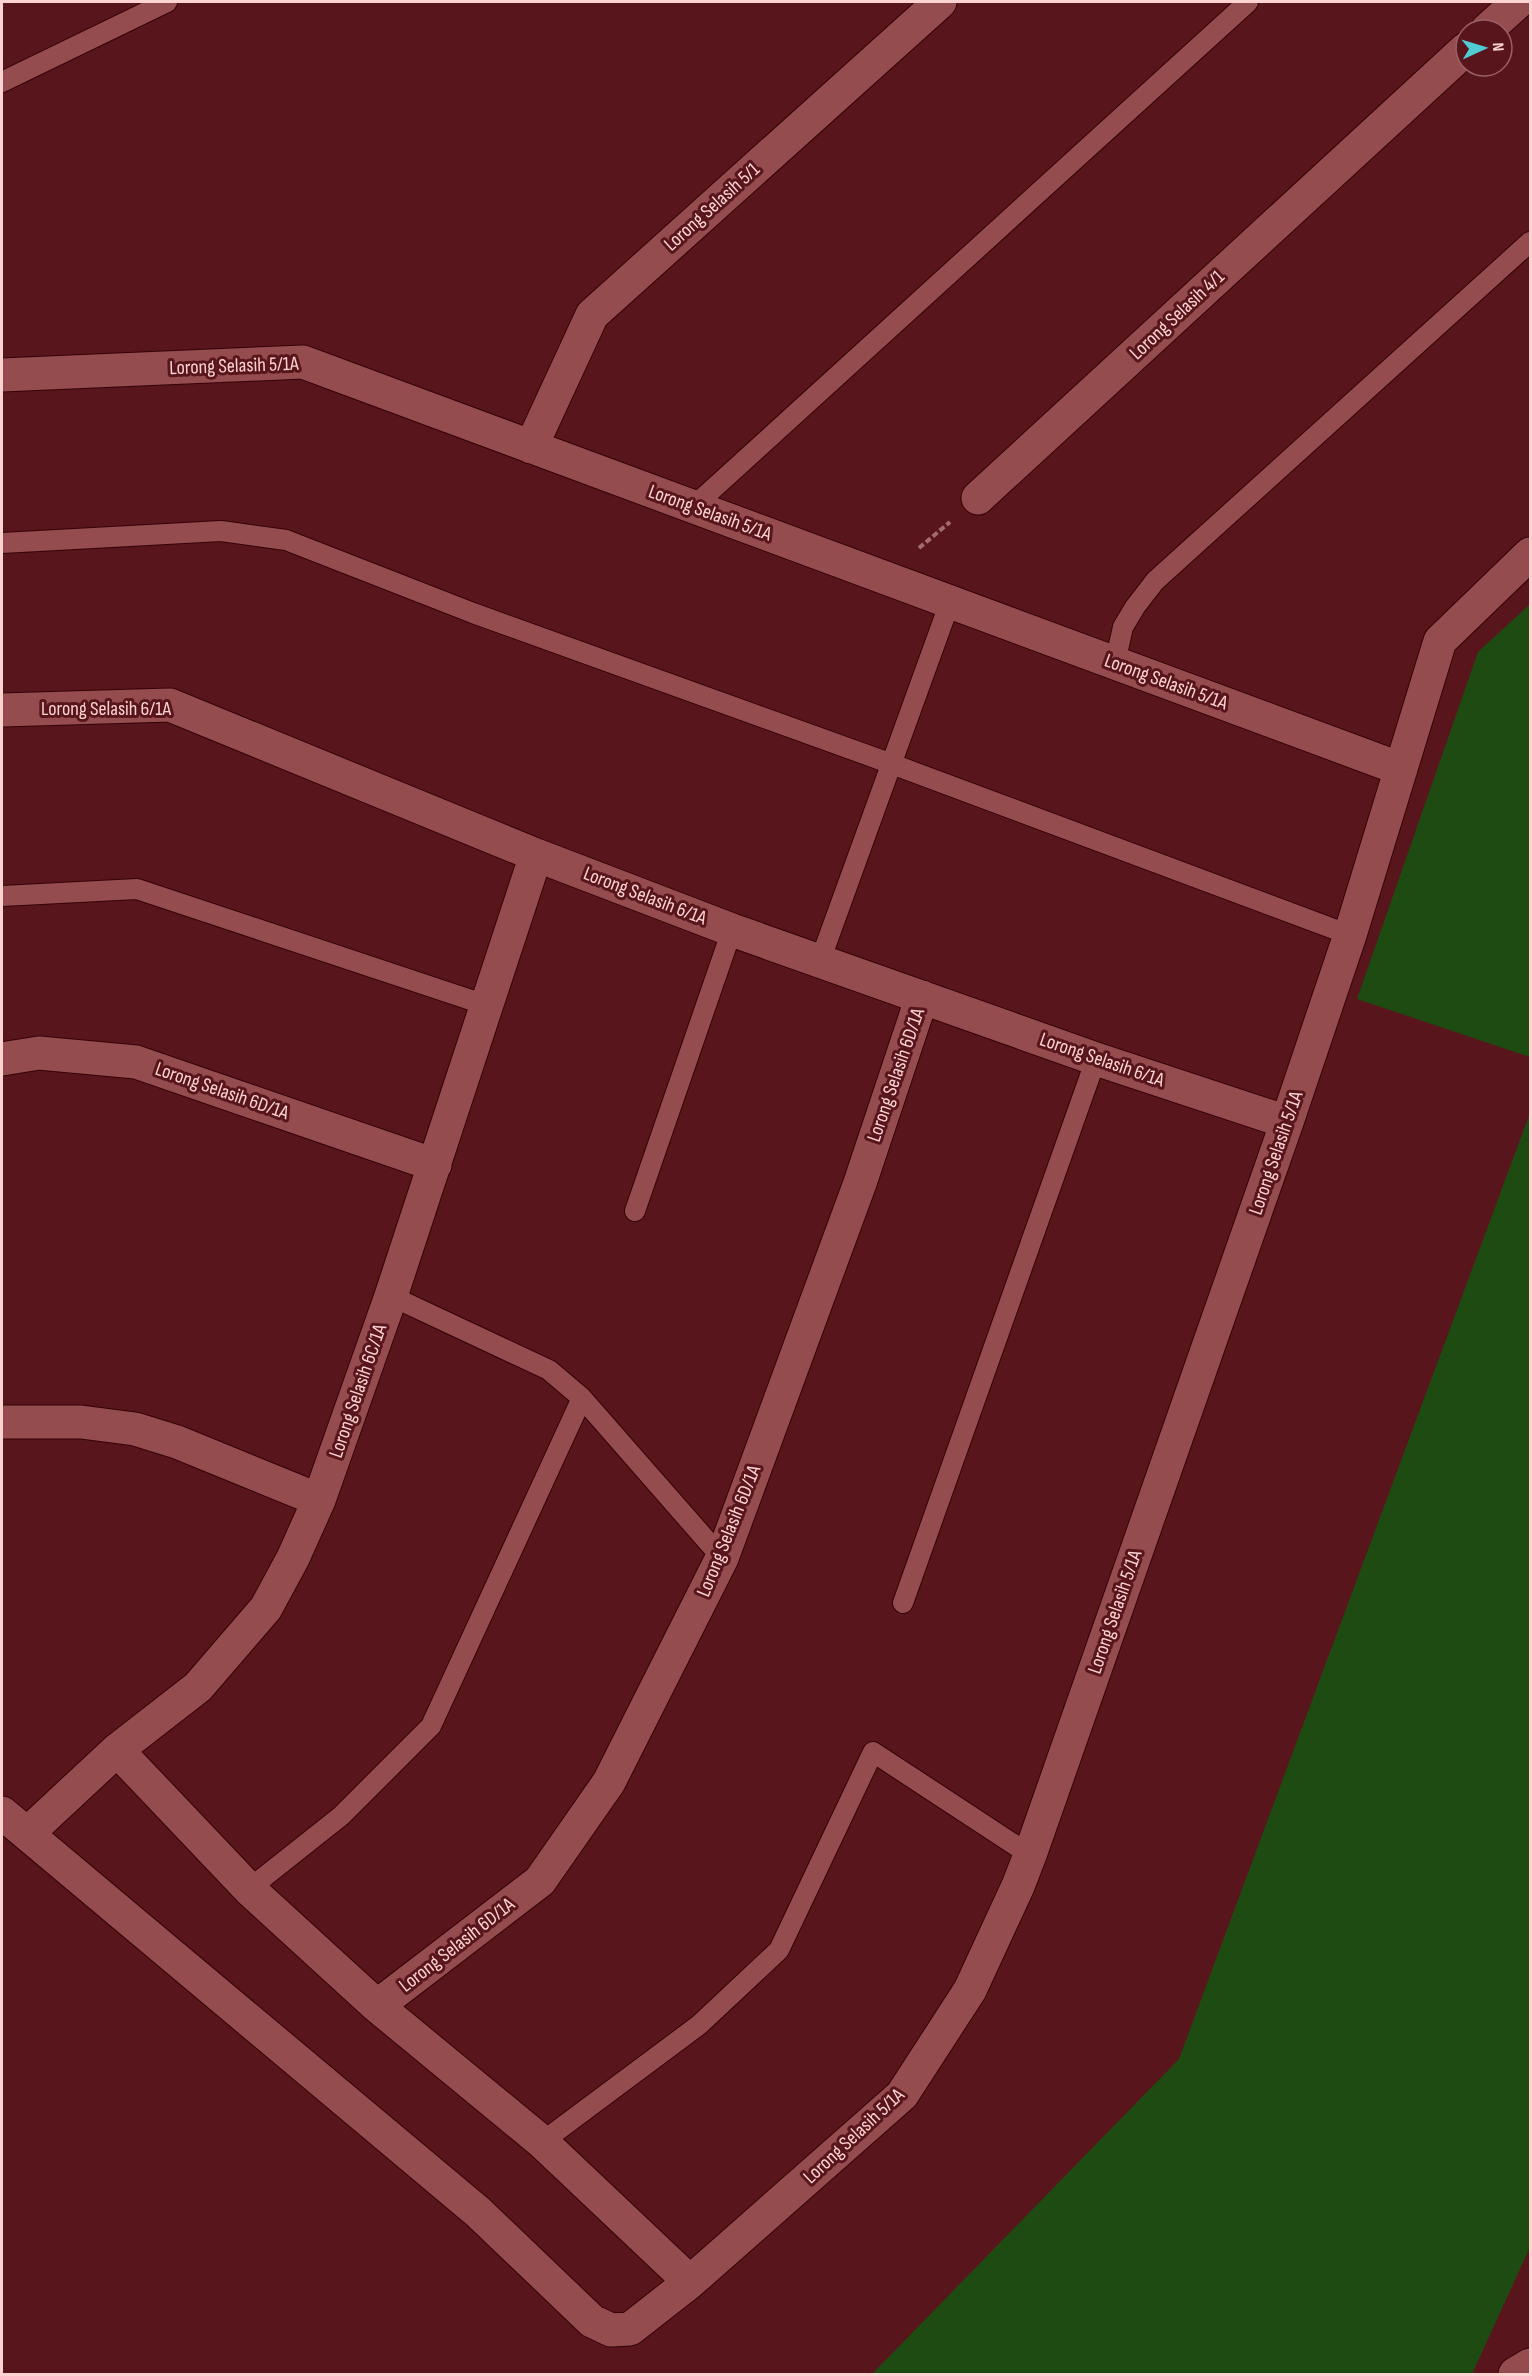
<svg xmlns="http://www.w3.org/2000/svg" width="1532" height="2376" viewBox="0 0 1532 2376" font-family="'Sofia Sans Condensed',sans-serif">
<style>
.green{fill:#1e4b11}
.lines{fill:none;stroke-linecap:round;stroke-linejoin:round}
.lane-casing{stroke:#340309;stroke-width:22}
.street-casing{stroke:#340309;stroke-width:35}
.path{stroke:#a36b6e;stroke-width:4;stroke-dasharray:6 3;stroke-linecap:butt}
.lane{stroke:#944c4e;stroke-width:20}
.street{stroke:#944c4e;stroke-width:33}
.labels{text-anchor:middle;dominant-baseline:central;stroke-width:6;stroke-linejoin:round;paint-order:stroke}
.street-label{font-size:20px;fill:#fed3d2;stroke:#58161c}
</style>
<rect width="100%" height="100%" fill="#58161c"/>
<path class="green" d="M1530 604V1057L1357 999 1478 652Z
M1530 1113V2247L1472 2374H872L1179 2059Z"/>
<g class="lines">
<g class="lane-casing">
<path id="lane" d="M2 82 167 2
M693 507 1248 2
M2 543 221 531 286 540 473 613 892 764 1350 935
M1115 663 1123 627 1135 607 1155 581 1530 242
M2 896 137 889 486 1005
M820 961 950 602
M635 1211 732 930
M391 1296 549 1370 582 1398 722 1558
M903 1603 1096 1059
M249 1889 341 1816 431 1726 582 1398
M542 2142 699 2025 779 1950 873 1752 1030 1855"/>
</g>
<g class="street-casing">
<path id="street" d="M1487 30 1518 2
M2 375 303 362 1401 769
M531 447 592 315 940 2
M978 498 1466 49
M2 710 170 705 536 855 732 930 1096 1059 1287 1122
M2 1059 39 1053 136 1062 435 1165
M2 1422H81L135 1429 177 1442 319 1500
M117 1750 249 1889 377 2006 542 2142 690 2282
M2 1813 478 2212 592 2321 611 2330 630 2329 690 2282 902 2095 970 1990 1018 1886 1030 1855 1287 1122 1350 935 1440 641 1530 554
M28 1833 117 1750 198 1687 266 1608 293 1558 319 1500 391 1296 536 855
M377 2006 540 1881 609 1782 722 1558 860 1183 922 997
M1515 2374 1530 2365"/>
</g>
<path class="path" d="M919 548 950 522"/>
<use href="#lane" class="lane"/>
<use href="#street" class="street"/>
</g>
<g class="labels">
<g class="street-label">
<text transform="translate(712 207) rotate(-42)">Lorong Selasih 5/1</text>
<text transform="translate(1177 315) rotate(-43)">Lorong Selasih 4/1</text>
<text transform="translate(234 366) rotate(-2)">Lorong Selasih 5/1A</text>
<text transform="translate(710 513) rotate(20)">Lorong Selasih 5/1A</text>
<text transform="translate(1166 682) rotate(20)">Lorong Selasih 5/1A</text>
<text x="106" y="709">Lorong Selasih 6/1A</text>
<text transform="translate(645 896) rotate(21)">Lorong Selasih 6/1A</text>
<text transform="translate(1102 1060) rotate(19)">Lorong Selasih 6/1A</text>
<text transform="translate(896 1075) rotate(-71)">Lorong Selasih 6D/1A</text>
<text transform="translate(222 1091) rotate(19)">Lorong Selasih 6D/1A</text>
<text transform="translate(1276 1153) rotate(-71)">Lorong Selasih 5/1A</text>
<text transform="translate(358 1391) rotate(-71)">Lorong Selasih 6C/1A</text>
<text transform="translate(729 1531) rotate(-68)">Lorong Selasih 6D/1A</text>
<text transform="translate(1115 1612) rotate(-71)">Lorong Selasih 5/1A</text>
<text transform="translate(457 1945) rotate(-38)">Lorong Selasih 6D/1A</text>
<text transform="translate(854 2136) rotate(-43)">Lorong Selasih 5/1A</text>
</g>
</g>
<rect width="1532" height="2376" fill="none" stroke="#fed3d2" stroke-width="6"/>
<g transform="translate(1484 48) rotate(86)"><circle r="28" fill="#58161c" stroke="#9a6265" stroke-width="1.5"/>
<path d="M0-4.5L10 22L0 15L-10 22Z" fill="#51ccd2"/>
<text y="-9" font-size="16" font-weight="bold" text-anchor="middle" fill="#fed3d2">N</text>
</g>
</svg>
